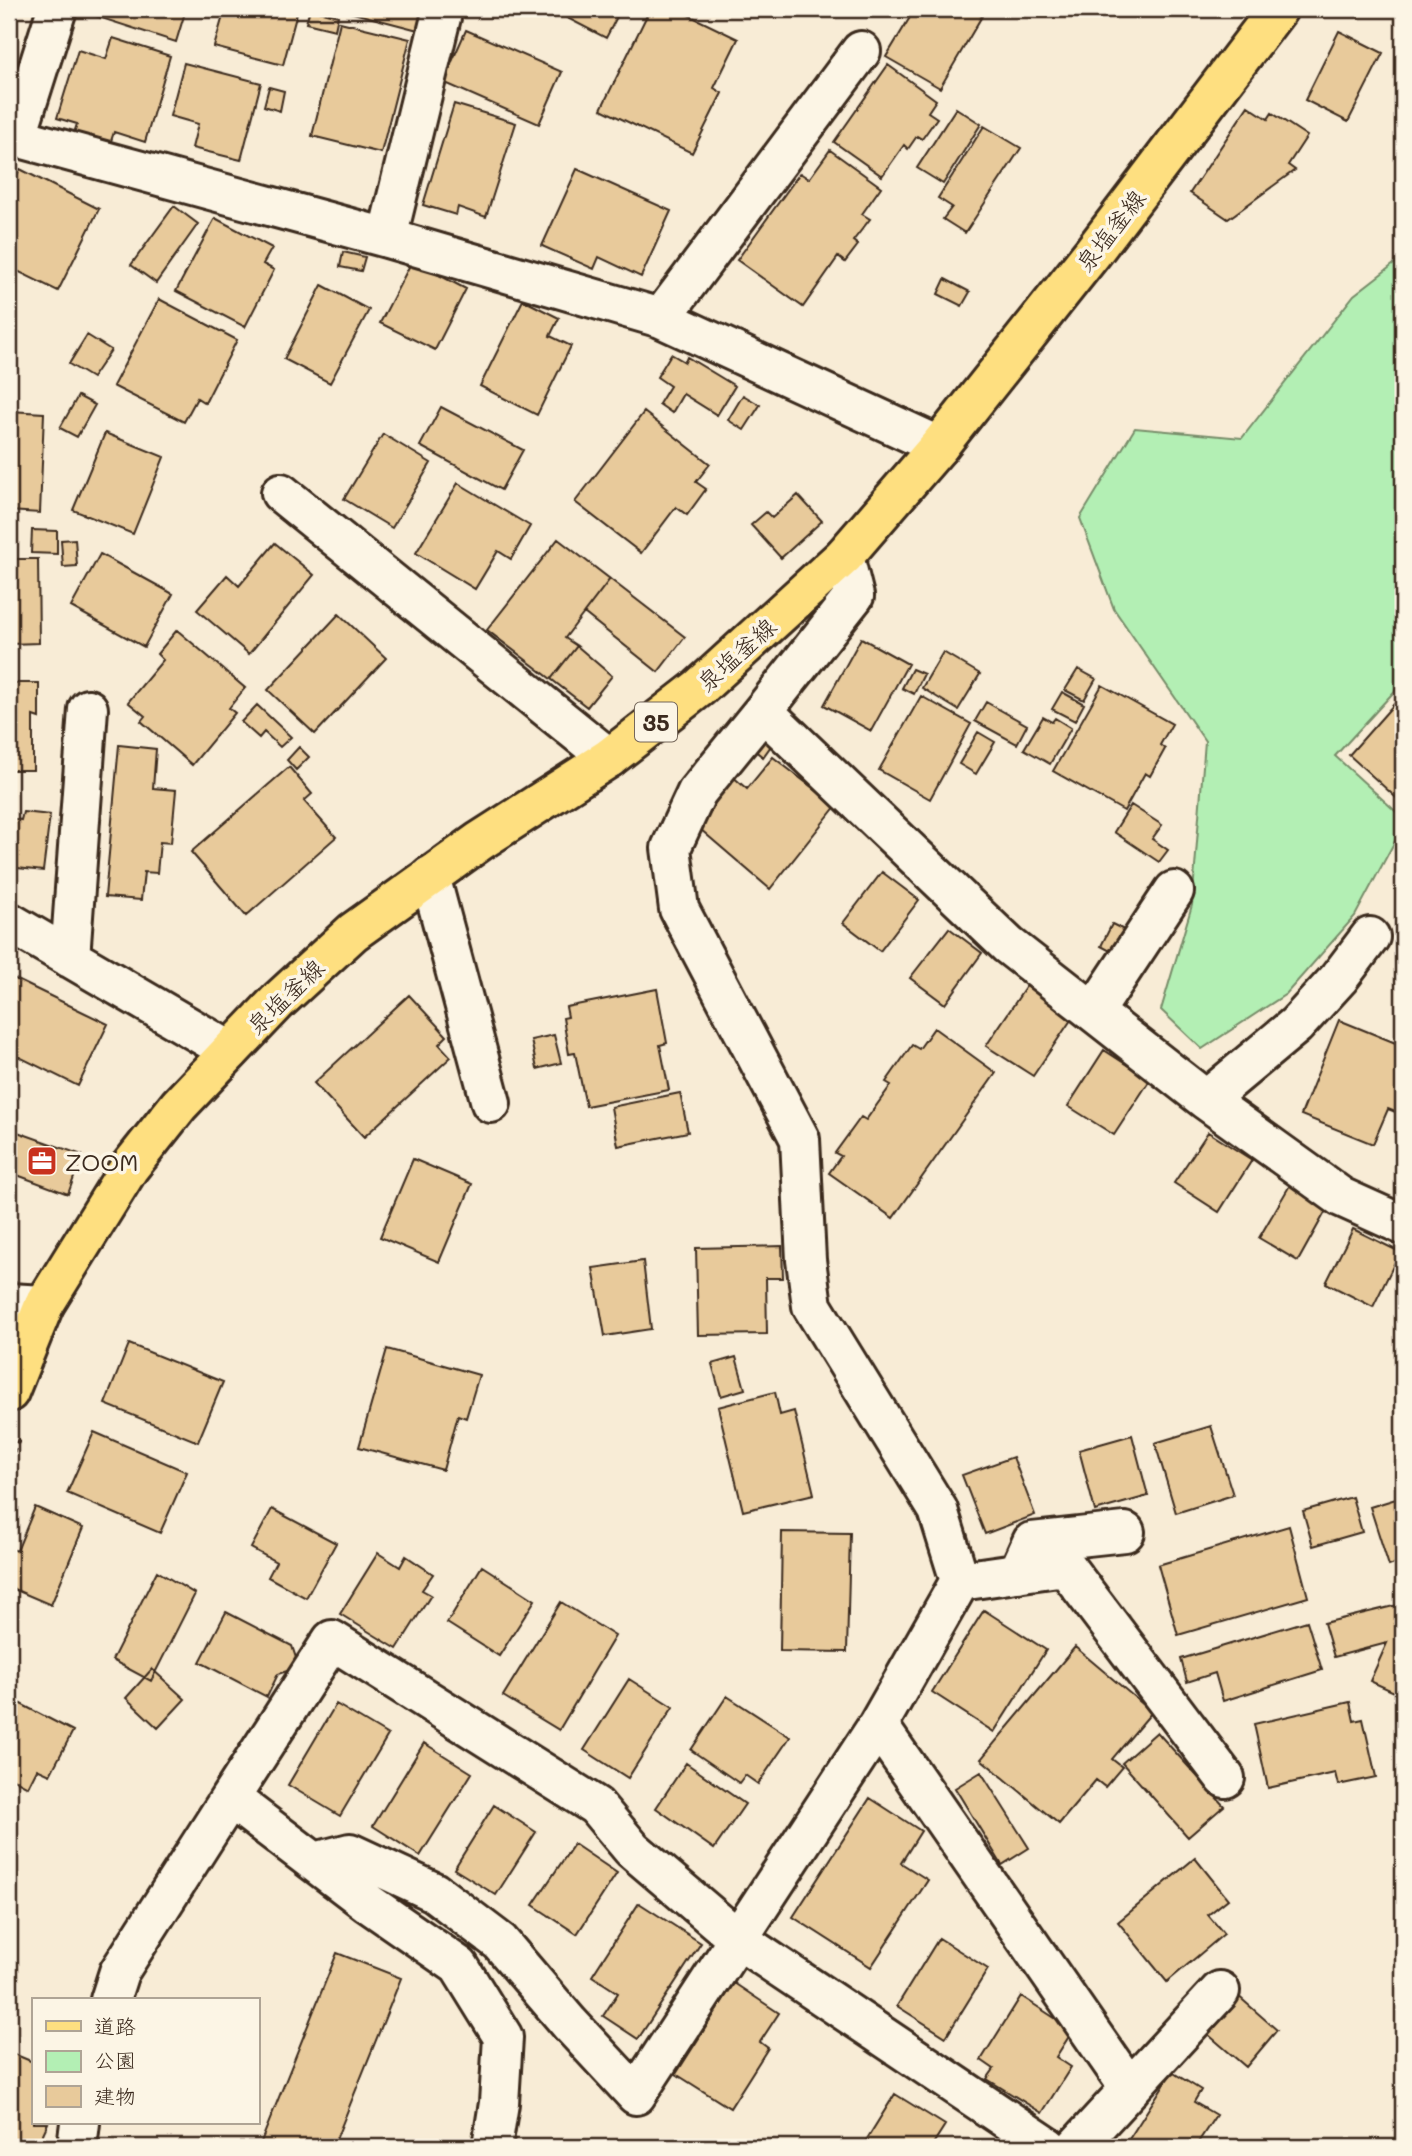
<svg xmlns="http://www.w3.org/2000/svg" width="1412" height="2156" viewBox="0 0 1412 2156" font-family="Mali,'Klee One',sans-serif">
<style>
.green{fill:#b3efb4;stroke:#778c69;stroke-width:2}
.building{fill:#e8ca9b;stroke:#3b2a1e;stroke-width:2}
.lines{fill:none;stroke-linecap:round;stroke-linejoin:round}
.minor-casing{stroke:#3b2a1e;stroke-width:44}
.primary-casing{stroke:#3b2a1e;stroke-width:44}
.path{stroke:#3b2a1e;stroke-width:4.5;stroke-dasharray:5 5;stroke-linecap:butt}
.minor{stroke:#fcf5e5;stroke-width:38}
.primary{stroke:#fedf80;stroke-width:38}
.labels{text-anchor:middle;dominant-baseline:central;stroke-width:7;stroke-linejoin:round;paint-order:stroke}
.shield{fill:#fcf5e5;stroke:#75675a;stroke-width:2}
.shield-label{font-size:23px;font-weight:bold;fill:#3b2a1e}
.street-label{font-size:24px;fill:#3b2a1e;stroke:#fcf5e5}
.poi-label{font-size:24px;fill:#3b2a1e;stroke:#fcf5e5;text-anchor:start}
</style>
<rect width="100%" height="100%" fill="#f8ecd6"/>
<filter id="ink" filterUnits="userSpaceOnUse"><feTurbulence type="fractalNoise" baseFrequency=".0143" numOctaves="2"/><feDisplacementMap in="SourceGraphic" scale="14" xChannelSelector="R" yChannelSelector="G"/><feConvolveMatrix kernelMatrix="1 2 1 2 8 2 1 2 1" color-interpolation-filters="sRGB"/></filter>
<g filter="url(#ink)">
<path class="green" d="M1403 257V682L1335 756 1403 818V826L1355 916 1286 994 1202 1049 1161 1010 1192 905 1205 741 1114 609 1080 518 1135 428 1242 438 1354 295Z"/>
<path class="building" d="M91 9H186L176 42 89 14Z
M225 9H298L283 65 214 47Z
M310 9 338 16 335 30 306 23Z
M338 9H424L418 30Z
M550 9H621L606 38Z
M650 9H676L738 39 714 88 722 93 692 153 601 109Z
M915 9H977L975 12 982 16 940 88 886 57Z
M340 22 410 39 381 153 312 136Z
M466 30 562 72 539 124 443 82Z
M1339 31 1383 53 1348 122 1305 100Z
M113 38 170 56 145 142 114 132 110 144 74 133 77 124 57 118 78 50 106 59Z
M184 63 261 83 241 160 192 148 198 124 170 116Z
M888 65 936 100 928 112 937 118 922 139 917 136 908 149 904 145 882 176 834 142Z
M269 87 284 91 280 111 264 106Z
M454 104 516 123 486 217 458 207 456 215 423 205Z
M1248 106 1268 119 1272 113 1307 136 1288 165 1295 170 1228 219 1190 193Z
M956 108 981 124 943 184 917 168Z
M984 126 1021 148 965 233 943 219 952 207 938 198Z
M830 150 881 187 862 214 870 219 853 241 858 245 845 262 838 257 803 307 737 260 800 173 809 179Z
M20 169 99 209 58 291 9 267V190Z
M577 169 671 211 641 277 599 257 594 269 542 246Z
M174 206 198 224 156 283 131 265Z
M215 218 272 248 263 264 274 270 245 327 176 291Z
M343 252 365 257 361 271 340 267Z
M412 261 466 289 435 350 380 323Z
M945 279 970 292 962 306 938 294Z
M322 285 369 310 330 383 284 359Z
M159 299 237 340 205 403 197 398 184 422 113 386Z
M523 300 559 318 550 336 571 346 537 415 480 386Z
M87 335 111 350 92 378 69 364Z
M671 354 685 362 687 357 735 386 717 415 683 394 672 413 659 404 670 386 657 377Z
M743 395 760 405 744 430 728 420Z
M78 396 95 405 77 437 60 428Z
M441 407 523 450 501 490 420 446Z
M9 411 44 413 40 513 9 511Z
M644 412 710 464 696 482 706 489 687 515 676 507 641 553 575 502Z
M105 433 164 457 133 534 73 510Z
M383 434 431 463 392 528 344 499Z
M458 483 530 526 511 559 498 551 475 589 416 553Z
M798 495 822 521 781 558 751 525 766 512 772 518Z
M32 530 57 531V554L31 553Z
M75 539 77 566 63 567 61 540Z
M558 539 610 579 565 638 577 646 551 679 487 630Z
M275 543 314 575 249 654 197 610 227 575 239 586Z
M100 554 173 594 144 647 71 607Z
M9 559H38L39 643 9 644Z
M610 579 685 637 658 672 584 613Z
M339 614 386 658 315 734 268 690Z
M177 630 245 688 229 708 235 713 192 765 141 721 145 716 128 702 163 660 157 654Z
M861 638 908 664 871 731 824 705Z
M577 646 612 676 587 707 551 679Z
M943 652 980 674 958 710 922 688Z
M912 669 924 674 914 694 902 688Z
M1078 669 1096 679 1084 700 1065 690Z
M9 683H39V718L33 716V770H9Z
M1102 685 1172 724 1160 745 1165 749 1150 776 1145 773 1124 811 1053 771Z
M1062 692 1084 704 1075 721 1052 709Z
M1403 694V804L1349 755Z
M921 696 971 724 930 799 879 770Z
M986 702 1027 725 1017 744 975 721Z
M257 705 291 737 280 747 264 732 259 738 241 722Z
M1043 717 1052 722 1055 718 1071 728 1050 764 1024 749Z
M978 732 995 742 976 774 959 764Z
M764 736 773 743 763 757 753 749Z
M119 745 156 749 153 788 176 790 171 843 160 842 157 873 144 872 141 900 105 897Z
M299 747 309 757 296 770 287 760Z
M773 757 836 806 770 889 700 829 731 775 747 789Z
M289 767 312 794 304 801 336 837 246 916 191 852Z
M1131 805 1162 825 1152 839 1168 850 1159 862 1114 832Z
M23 812 50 815 43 871 9 867V818L21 820Z
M882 872 919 900 880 951 843 923Z
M1112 924 1126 931 1114 953 1101 946Z
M949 928 982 953 945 1004 910 978Z
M9 976 108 1024 78 1086 9 1052Z
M1029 982 1075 1014 1033 1076 986 1046Z
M657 989 667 1043 660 1045 669 1090 586 1106 575 1053 569 1054 563 1018 568 1017 566 1007Z
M409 995 447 1036 439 1044 451 1057 364 1137 314 1083Z
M1339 1020 1403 1046V1115L1388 1109 1373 1144 1301 1115Z
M934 1028 996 1073 893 1218 829 1173 841 1156 835 1153 861 1117 866 1120 891 1085 886 1082 912 1045 919 1049Z
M554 1035 561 1063 537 1069 531 1040Z
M1104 1050 1150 1080 1114 1135 1068 1106Z
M680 1093 688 1132 618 1146 611 1107Z
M9 1129 82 1155 68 1194 9 1172Z
M1208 1132 1252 1160 1219 1212 1174 1183Z
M413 1159 472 1184 439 1262 380 1237Z
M1290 1185 1328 1207 1298 1261 1259 1238Z
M1353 1229 1400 1252 1373 1307 1326 1283Z
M782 1246 783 1278H766L767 1334 698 1335 696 1248Z
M643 1261 651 1329 605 1336 593 1268Z
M129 1344 223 1382 198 1442 105 1404Z
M387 1349 479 1375 466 1418 458 1415 443 1470 359 1447Z
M736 1357 745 1389 721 1396 712 1364Z
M775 1392 780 1415 794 1411 814 1494 743 1511 718 1407Z
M1211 1426 1233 1495 1176 1513 1155 1443Z
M94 1432 187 1472 160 1533 67 1493Z
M1132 1435 1148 1496 1095 1511 1079 1450Z
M1013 1457 1035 1515 985 1534 962 1475Z
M1352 1497 1362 1532 1313 1546 1303 1511Z
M1399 1498 1403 1510V1561L1389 1566 1370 1507Z
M35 1507 83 1528 51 1605 9 1587V1548L17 1551Z
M272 1509 336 1543 306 1598 268 1577 276 1562 251 1548Z
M1289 1526 1308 1597 1178 1635 1158 1565Z
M782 1532 850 1533 847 1652 780 1651Z
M378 1553 400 1567 406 1556 433 1574 422 1590 431 1595 397 1649 340 1614Z
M482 1566 535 1600 499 1656 447 1623Z
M157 1571 195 1594 151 1681 112 1660Z
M1403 1601V1696L1370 1681 1387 1643 1334 1657 1324 1623 1402 1604Z
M561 1602 615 1636 559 1730 503 1696Z
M984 1610 1046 1650 994 1732 932 1692Z
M226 1612 292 1646 296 1658 290 1670 278 1674 267 1697 200 1662Z
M1307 1621 1322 1670 1223 1701 1215 1673 1187 1682 1181 1659Z
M1075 1647 1152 1712 1112 1759 1122 1767 1105 1787 1096 1780 1059 1824 981 1759Z
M152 1669 185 1699 158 1728 126 1698Z
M629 1679 673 1707 628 1778 584 1750Z
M727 1696 790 1737 758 1784 745 1775 739 1783 691 1750Z
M15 1701 73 1731 50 1775 37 1769 28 1787 9 1777V1713Z
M1350 1702 1354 1721 1363 1719 1376 1777 1338 1785 1335 1773 1268 1788 1254 1724Z
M336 1704 388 1735 340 1816 288 1785Z
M1157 1732 1224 1806 1188 1837 1122 1763Z
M424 1743 472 1773 420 1856 373 1826Z
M686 1763 745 1804 714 1849 656 1808Z
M981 1772 1029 1848 1002 1865 955 1788Z
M870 1798 921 1831 901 1863 928 1880 871 1967 793 1917Z
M494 1805 536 1832 496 1895 454 1869Z
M574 1844 617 1873 577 1934 533 1905Z
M1195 1858 1228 1899 1208 1915 1224 1934 1167 1982 1118 1922Z
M639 1903 701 1943 638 2039 603 2016 618 1993 592 1976Z
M939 1938 988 1969 946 2037 897 2006Z
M337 1953 401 1978 333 2147H259Z
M734 1983 779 2013 760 2042 768 2048 730 2108 676 2074Z
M1236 1994 1277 2030 1246 2067 1204 2031Z
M1021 1996 1073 2030 1056 2057 1071 2067 1042 2113 987 2079 994 2069 981 2060Z
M9 2052 33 2062V2123H48L37 2147H9Z
M1172 2072 1201 2090 1194 2102 1216 2115 1195 2147H1124Z
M895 2094 945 2125 931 2147H862Z"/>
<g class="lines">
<g class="minor-casing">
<path id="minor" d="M9 135 387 238 661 318 939 446
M16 138 57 9
M387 238 443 9
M661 318 861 51
M281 493 609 758
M844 556 854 596 763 711 1008 945 1206 1100 1341 1197 1403 1225
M430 876 491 1103
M9 922 230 1051
M70 958 88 709
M1094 1012 1174 891
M1206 1100 1296 1025 1339 978 1370 937
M9 1303 44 1305
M1018 1573 1032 1542 1125 1532
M960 1581 1065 1566 1225 1778
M878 1725 1130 2089
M230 1798 332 1640 596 1806 632 1849 739 1940 1048 2147
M315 1862 350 1853 434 1892 500 1942 569 2023 636 2095 878 1725 960 1581 938 1510 812 1306 806 1260 800 1139 679 909 671 848 697 792 763 711
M110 2000 119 1972 230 1798 368 1903 459 1966 503 2037 499 2103 492 2147
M77 2147 80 2123
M1076 2147 1220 1991"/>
</g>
<g class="primary-casing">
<path id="primary" d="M9 1392 44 1305 129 1168 179 1105 279 1000 353 932 480 841 609 758 699 688 844 556 939 446 1093 252 1278 9"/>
</g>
<path class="path" d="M9 1462 20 1437"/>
<use href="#minor" class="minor"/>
<use href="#primary" class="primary"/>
</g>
</g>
<defs>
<g id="office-square" transform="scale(1.575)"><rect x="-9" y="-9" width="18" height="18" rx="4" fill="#c8321e" stroke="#fcf5e5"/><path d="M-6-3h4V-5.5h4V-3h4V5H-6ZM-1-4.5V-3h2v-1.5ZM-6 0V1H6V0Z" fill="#fff"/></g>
</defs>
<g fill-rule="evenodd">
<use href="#office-square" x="42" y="1161"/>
</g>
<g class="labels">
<rect class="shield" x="635" y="702.5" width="42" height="39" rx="5"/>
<g class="shield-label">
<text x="656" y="722">35</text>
</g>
<g class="street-label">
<text transform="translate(1110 230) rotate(-52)">泉塩釜線</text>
<text transform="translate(736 654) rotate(-42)">泉塩釜線</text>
<text transform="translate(285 996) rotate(-44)">泉塩釜線</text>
</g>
<g class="poi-label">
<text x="65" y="1161">ZOOM</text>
</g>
</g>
<rect width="1412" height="2156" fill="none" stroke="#fcf5e5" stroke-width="35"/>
<rect x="18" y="18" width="1377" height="2121" fill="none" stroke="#3b2a1e" stroke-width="2.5" filter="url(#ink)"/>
<rect x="32" y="1998" width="228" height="126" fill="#fcf5e5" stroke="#afa495" stroke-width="2"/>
<rect x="46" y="2021" width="35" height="10" fill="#fedf80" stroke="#afa495" stroke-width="2"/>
<text x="94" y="2034" font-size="21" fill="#3b2a1e">道路</text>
<rect x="46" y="2051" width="35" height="21" fill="#b3efb4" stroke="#afa495" stroke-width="2"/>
<text x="94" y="2068" font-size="21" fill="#3b2a1e">公園</text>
<rect x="46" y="2086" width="35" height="21" fill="#e8ca9b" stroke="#afa495" stroke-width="2"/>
<text x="94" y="2104" font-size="21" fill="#3b2a1e">建物</text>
</svg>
